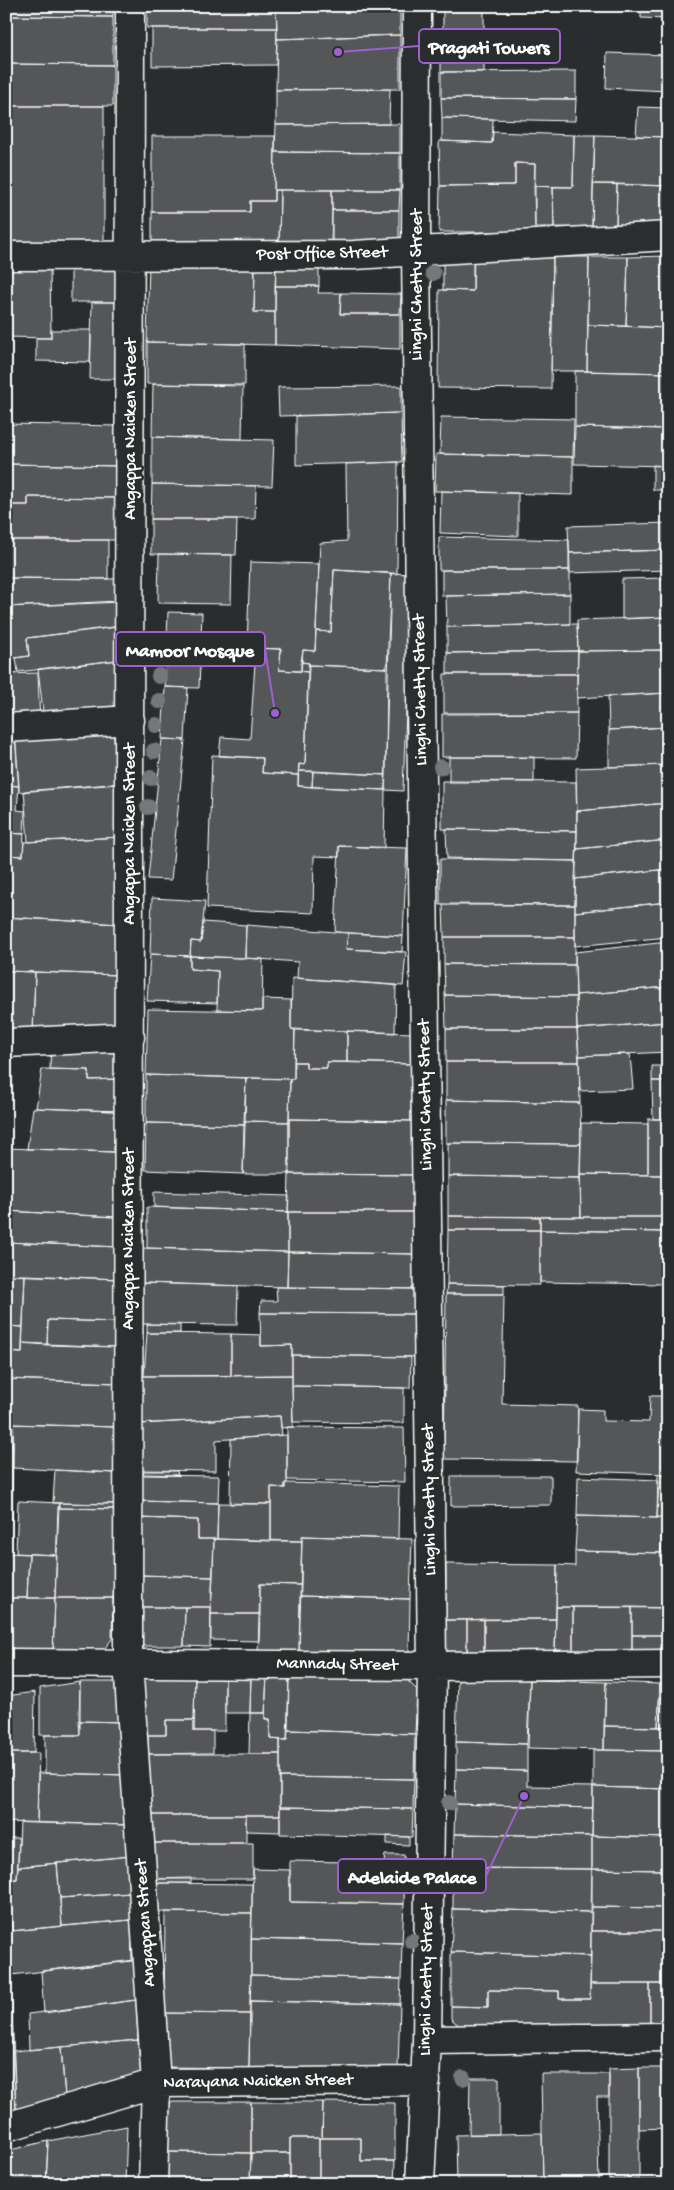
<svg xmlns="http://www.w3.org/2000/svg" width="674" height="2190" viewBox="0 0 674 2190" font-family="'Gochi Hand',sans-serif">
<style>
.building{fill:#555758;stroke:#fff}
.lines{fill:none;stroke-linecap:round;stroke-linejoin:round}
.minor-casing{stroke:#fff;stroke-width:31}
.minor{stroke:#2a2d2e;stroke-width:28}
.tree{fill:#757778}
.labels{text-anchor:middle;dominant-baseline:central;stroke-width:5;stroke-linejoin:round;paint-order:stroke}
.street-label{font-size:18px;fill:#fff;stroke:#2a2d2e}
.leader{fill:none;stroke:#9c61cf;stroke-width:2}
.callout-dot{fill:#9c61cf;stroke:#2a2d2e;stroke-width:2}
.callout{fill:#2a2d2e;stroke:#9c61cf;stroke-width:2}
.callout-label{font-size:19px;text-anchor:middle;font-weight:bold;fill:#fff}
</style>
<rect width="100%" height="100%" fill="#2a2d2e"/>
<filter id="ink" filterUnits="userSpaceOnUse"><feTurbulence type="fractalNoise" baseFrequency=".02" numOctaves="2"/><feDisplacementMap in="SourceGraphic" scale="10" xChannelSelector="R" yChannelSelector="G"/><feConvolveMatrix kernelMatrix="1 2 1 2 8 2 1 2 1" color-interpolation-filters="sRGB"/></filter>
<g filter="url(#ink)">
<path class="building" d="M6 6H113V17L6 16Z
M147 6H276L277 28H147Z
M276 6H400V35L277 39Z
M443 6H484V38H443Z
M641 6H668V19L641 18Z
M6 16 113 17V65L6 64Z
M152 28H277L276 65 152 66Z
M400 35V89L276 90 277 39Z
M484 38V72H441V39Z
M607 53 668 55V91L606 88Z
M6 64 113 65V106H6Z
M576 71V99L441 98V72Z
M390 89 389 124 276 125V90Z
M441 98 576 99 575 121 442 118Z
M6 106H104V242H6Z
M638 107 668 108V137L636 136Z
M442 118 493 119 492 143 442 141Z
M400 124V153L275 152 276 125Z
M493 132 574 135 573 187 534 186 535 164 515 163V185L440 186 439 141 492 143Z
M574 135H595L592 228 554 227 553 187H573Z
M595 135 668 137V186L593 184Z
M152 136H275L274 201H250V212H152Z
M275 152 400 153V190H274Z
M515 163 535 164V232H439L440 186 515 185Z
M593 184H617L616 225 592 228Z
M617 184 668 186V223H655L654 226 616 225Z
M534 186 553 187 554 227H535Z
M274 190H280L279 249 152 250V212H250V201H274Z
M280 190H332V250L279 249Z
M332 190H400L399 210H332Z
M332 210H399V238L391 246H331Z
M474 256 553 257 551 389 438 388 439 290 473 291Z
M668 256V328L626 326 628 257Z
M553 257H589L587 371H551Z
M589 257H628L626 326 588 325Z
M443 261H473V291L443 290Z
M319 262V286H275L276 266Z
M71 263 122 264 121 302H71Z
M149 263 255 266 254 312H275V345L147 342Z
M255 266H276L275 312H254Z
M6 267H50L51 338 6 337Z
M275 286H319L318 293H341L340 314H400V349L275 345Z
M341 293 401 294 400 314H340Z
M92 302H121L120 379H90Z
M588 325 668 328V373L587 371Z
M51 330H91L90 362 36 361V338H51Z
M147 342 245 344V385L147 384Z
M575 371 668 373V429L575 427Z
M153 384 243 386 242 439 152 437Z
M401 386V413L279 416 278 387Z
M401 413 402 462 296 465V416Z
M441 417 574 419 573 457 440 454Z
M6 424 121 426 120 466 6 464Z
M575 427 668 429V466L574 464Z
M152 437 274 440 272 486 152 484Z
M436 454 573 457V495L435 491Z
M398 462 397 574 334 570 331 632 316 631 320 543 347 541 346 464Z
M6 464 120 466 119 498 28 497V505H6Z
M653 465 668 466V490H653Z
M152 484 256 486 255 519H151Z
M441 491 518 493V536L440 533Z
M28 497 119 498 118 540H6V505H28Z
M151 519H237L236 555 151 554Z
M668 523V550L569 553 568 526Z
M439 537 569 540 570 570H439Z
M6 540H108V579L6 578Z
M668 550V570L569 573V553Z
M159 554 232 555 231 604 158 603Z
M250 562 319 564 315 651 303 650 301 671 279 670 281 649 247 648Z
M334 570 391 573 387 668 309 665V663L301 662 303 650 315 651 316 631 331 632Z
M442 570H570V594L442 596Z
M391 573 411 574 403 791 385 790Z
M6 578 120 579V602L6 607Z
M668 578V617L622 619V579Z
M570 594V624L447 627 446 596Z
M117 601 121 626 27 638 29 656 6 659V607Z
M168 612 202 613 199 688 165 687Z
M668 617V650L578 651 577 620Z
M577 624 578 651 447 653V627Z
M118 627V660L18 672 16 658 29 656 27 638Z
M256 648 281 649 279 670 308 672 305 765 299 764 298 775 262 773 263 758 219 756 221 737 250 739Z
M668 650V693L577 698 578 651Z
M578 651 577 674H447V653Z
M118 660V710L44 720 38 669Z
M301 662 309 663 308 672 301 671Z
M309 665 387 668 386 775 299 771V764L305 765Z
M38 673 40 726 6 727V674Z
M444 674H577V713H444Z
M165 687 188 688 185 740 162 739Z
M668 693V727L609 730 608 696Z
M577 713 576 758 442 757V714Z
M113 727 118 784 19 792 15 734Z
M668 727V765L609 767V730Z
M6 731H15L19 786 6 785Z
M162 739 185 740 171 880 148 879Z
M212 755 263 758 262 773 298 775V786L385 790 384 848 339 846V857L314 856 313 913 207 908Z
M449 757H534V782H449Z
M668 765V803L577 811 576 768Z
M299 771H313L312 787 298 786Z
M313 771 386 775 385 790 312 787Z
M442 781 576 782 577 831 442 829Z
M123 783 121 837 28 842 24 791Z
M6 785 19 786 17 810 25 811 24 834 6 833Z
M668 803V840L577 849V811Z
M446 829 577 831 576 861 447 858Z
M6 833 24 834 23 856 6 855Z
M121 837 119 924 6 917V855L23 856 24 842Z
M668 840V869L575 879 577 849Z
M339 846 407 848 403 936 335 932Z
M440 859 576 861 575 905H440Z
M668 869V902L575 912V879Z
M152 898 205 901 201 942 191 941 190 956 150 954Z
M668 902V937L575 946V912Z
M443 904 575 905V937H444Z
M6 917 119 924 117 975 6 971Z
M203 922 246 925 245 958 190 956 191 941 201 942Z
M246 925 348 933 346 949 406 952 403 986 297 978 298 962 245 958Z
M348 933 403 936 402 952 346 949Z
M444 937H575V965L444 964Z
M668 942V987L576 995 575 952Z
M150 954 190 956V969L218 971 217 1003 147 1001Z
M190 956 263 959 262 1011 217 1010 218 971 190 969Z
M444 964 575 965 576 997 445 995Z
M6 971 35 972 33 1039 6 1038Z
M35 972 119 975 117 1027 33 1033Z
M292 978 396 985 395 1033 291 1029Z
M668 987V1022L577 1029 576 995Z
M445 995 576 997 577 1029H446Z
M262 999 291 1000V1029L295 1030 294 1079 146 1075 148 1009 262 1011Z
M668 1022V1052L579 1056 577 1029Z
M446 1029H577L579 1062H446Z
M295 1030 347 1031V1062H327V1068H306V1062H294Z
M347 1031 413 1033 412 1064 347 1062Z
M118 1040 117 1079 89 1080V1070L50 1069 51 1043Z
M630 1054 633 1089 580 1091 579 1056Z
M294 1062H306V1068H327V1062L412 1064 411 1121 289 1119 290 1079H294Z
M446 1062H579L580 1103 446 1100Z
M652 1066H668V1081H652Z
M42 1069 89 1070V1080L117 1079 115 1111 36 1108Z
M146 1075 246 1078 245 1125 146 1123Z
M246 1078 290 1079 289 1122 244 1121Z
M652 1081H668V1119H653Z
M446 1100 580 1103 581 1144 446 1143Z
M33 1108 115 1111 114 1152 27 1149Z
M289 1119 417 1121 416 1175 289 1174Z
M648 1119H668V1175H648Z
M244 1121 289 1122V1174H243Z
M146 1123 245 1125 243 1174 145 1170Z
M581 1123 648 1124V1175L580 1174Z
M448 1143 581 1144 580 1178 448 1176Z
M6 1148 114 1152V1217L6 1211Z
M289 1174 416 1175 415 1212H288Z
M580 1174 668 1175V1217H581Z
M448 1176 580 1178 581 1217 448 1216Z
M154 1192 289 1196 288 1212 154 1207Z
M147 1207 288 1212V1252L147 1248Z
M6 1211 117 1217V1247L6 1242Z
M288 1212H415V1254L288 1252Z
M448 1216 540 1217V1230H448Z
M540 1217H668V1232L540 1230Z
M448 1230H540V1285L447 1284Z
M540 1230 668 1232V1348H661L663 1284 540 1282Z
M6 1242 119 1247V1279L6 1275Z
M142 1248 288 1252 287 1287 142 1283Z
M288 1252 415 1254 416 1289 287 1287Z
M6 1275H25L23 1327 6 1326Z
M25 1275 119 1279 117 1322 48 1320 47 1345 22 1343Z
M142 1283 238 1286 237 1325 141 1324Z
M447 1284 504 1285V1294H446Z
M276 1287 416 1289V1314L260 1313 261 1301H277Z
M446 1294H504L502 1404 578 1406 577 1461 444 1459Z
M260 1313 416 1314V1357L292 1355V1345L261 1346Z
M48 1320 119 1322 117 1347 47 1345Z
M147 1324 180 1325V1333H147Z
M6 1326 23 1327 22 1353 6 1352Z
M147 1333 231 1334V1376H144Z
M231 1334 261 1335V1346L292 1345V1375L231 1376Z
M22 1343 117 1347 116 1383 6 1379V1352L22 1353Z
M292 1355 411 1357 410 1388 292 1386Z
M292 1375 293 1427 281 1428 280 1416 140 1424 141 1376Z
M6 1379 116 1383 115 1427 6 1424Z
M668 1383V1474L576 1471 578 1409 603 1410V1421L649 1422 650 1396H667Z
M292 1386 404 1388V1423L293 1422Z
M280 1416 282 1435 216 1440V1471L137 1470V1424Z
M6 1424H13V1445H6Z
M13 1424 116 1427 114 1473 13 1468Z
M287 1427 404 1428 405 1482 287 1480Z
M287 1435V1483H285V1488L271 1487V1504H230L231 1439Z
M6 1445H13L12 1482H6Z
M55 1470 117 1473 115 1504 53 1503Z
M143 1471H177L178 1475 143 1474Z
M658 1474H668V1519L657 1518Z
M141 1475 219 1476 218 1503 141 1501Z
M451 1476H551V1505L451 1506Z
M578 1477 659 1480 657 1518 577 1516Z
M6 1482H12V1519H6Z
M285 1483 399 1486 398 1539 302 1536V1541H271V1487L285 1488Z
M18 1501 59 1503 57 1555 16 1553Z
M135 1501 218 1503 217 1539H198V1520L139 1518Z
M59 1503 115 1504V1509L58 1508Z
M218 1503 271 1504V1541L217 1539Z
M58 1508 117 1509 113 1598H55Z
M577 1516 663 1518 661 1553 575 1551Z
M139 1518 198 1520V1539H214L213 1577 138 1575Z
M663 1518 668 1519V1553H661Z
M302 1536 412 1539 410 1599 300 1596Z
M214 1539 302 1541 301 1585 260 1584V1614H211Z
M575 1551 668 1553V1608L556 1607 557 1565 575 1566Z
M6 1553 29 1554 27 1598H6Z
M29 1554 57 1555 55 1598H27Z
M446 1564 557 1565 556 1619 446 1620Z
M138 1575 213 1577 211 1607H137Z
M260 1584 301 1585 299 1654 258 1653Z
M300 1596 410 1599 409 1655 299 1654Z
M6 1598H55L53 1655 6 1657Z
M55 1598H113L112 1639 101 1653H53Z
M137 1607H185L184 1646H137Z
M185 1607H211L210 1647 184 1646Z
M556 1607H573V1652H555Z
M573 1607H632V1652H573Z
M632 1607 668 1608V1635H632Z
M211 1614H260L259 1641 211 1640Z
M484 1619H556L555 1652 484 1653Z
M484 1619V1653H467V1620Z
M446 1620H467V1653H446Z
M632 1635H668V1652H632Z
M145 1673H195L194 1720H166V1735H143Z
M195 1673H225V1731H194Z
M225 1673 251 1674 250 1713H225Z
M251 1674H267L265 1713H250Z
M267 1674 289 1675 287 1740 270 1739V1719H265Z
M289 1675 405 1678 417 1690 415 1734 288 1730Z
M458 1678 530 1680 527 1744 456 1742Z
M530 1680 606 1682 604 1750 528 1748Z
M80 1682V1735H40V1688Z
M80 1682H126V1722L79 1721Z
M606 1682 660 1684 658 1727 604 1726Z
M660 1684H668V1727H658Z
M35 1692 34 1753H6V1696Z
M250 1713H265V1719H270V1739L280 1740V1754H249Z
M166 1720H194V1731H213V1753L148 1754V1735H166Z
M79 1721 126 1722 125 1775 45 1773V1735H80Z
M604 1726 668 1727V1751L604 1750Z
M288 1730 415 1734 414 1779 280 1777V1740H287Z
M456 1742 527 1744V1771L456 1769Z
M593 1750 668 1751V1789L593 1787Z
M6 1753H39L37 1823 6 1822Z
M148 1754H280V1815H148Z
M456 1769 527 1771V1786L593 1787V1808L455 1804Z
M38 1773 131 1775 130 1825 37 1823Z
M280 1777 414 1779 413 1809 280 1807Z
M593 1787 668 1789V1838L592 1836Z
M455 1804 593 1808 592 1836 454 1834Z
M280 1807 413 1809 412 1837 280 1834Z
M152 1815H246V1843H152Z
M246 1815H280V1832L246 1831Z
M20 1822 130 1825 131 1856 18 1867Z
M454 1834 592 1836V1869L453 1868Z
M387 1836 409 1837V1845L387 1844Z
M592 1836 668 1838V1870L592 1869Z
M6 1838H19L17 1879H6Z
M152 1843H253V1879H153Z
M385 1855H404L405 1863H384Z
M131 1856V1893L60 1898 57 1863Z
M290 1861 405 1863 404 1904 290 1902Z
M57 1863 62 1926 11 1931V1880L17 1879 18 1867Z
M453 1868 592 1869 591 1912 453 1909Z
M253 1869 290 1870V1902L404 1904 402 1943 251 1939Z
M592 1869 668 1870V1908L592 1907Z
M191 1878V1883H153V1879Z
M6 1879 11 1880V1926H6Z
M153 1883 252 1884V1913L153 1912Z
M131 1893V1920L62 1926 60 1898Z
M592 1907 668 1908V1931H591Z
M453 1909 591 1912V1956L451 1952Z
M165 1912 252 1913 250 2014 164 2013Z
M131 1920 132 1961 11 1975V1931Z
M6 1926H11V1975H6Z
M591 1931H668V1984H590Z
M251 1939 402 1943 401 1979 251 1975Z
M451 1952 591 1956 590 1999H559V1991L488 1990V2007L451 2006Z
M135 1960 136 2000 44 2013 41 1971Z
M6 1975H11L12 2012H6Z
M251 1975 401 1979 400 2004 250 2001Z
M590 1984H650V2027L460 2026 451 2019V2006L488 2007V1990L559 1991V1999H590Z
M650 1984H668V2027H650Z
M136 2000 138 2040 29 2050 28 2014Z
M250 2001 400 2004 398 2070 249 2068Z
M6 2012H12L16 2109 6 2111Z
M161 2013 250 2014 249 2068 161 2067Z
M138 2040 141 2078 65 2097 61 2047Z
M61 2047 65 2097 16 2109 13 2051Z
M639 2068V2180H609V2069Z
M639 2068H668V2128L639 2129Z
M541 2074H609V2097H597L599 2184H543Z
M470 2078H499V2134H469Z
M166 2102H251V2153L166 2152Z
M251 2102H323L322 2138H290V2153H251Z
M323 2102 395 2103V2161H361V2138H322Z
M127 2126 125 2184H46L48 2141Z
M542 2133 543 2184H457L456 2135Z
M290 2138H319V2184H290Z
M319 2138H361V2161H395L394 2184H319Z
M48 2141 46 2184H6V2151Z
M166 2152 251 2153 250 2184H165Z
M251 2153H290V2184H250Z
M609 2180H668V2184H609Z"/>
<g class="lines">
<g class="minor-casing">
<path id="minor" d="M130 6 128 1662 156 2083 153 2184
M417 6 416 251 432 1666 427 2040 420 2184
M6 256 354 255 668 236
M6 728 130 720
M6 1043 130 1037
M6 1663 432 1666 668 1664
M427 2040 668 2037
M6 2127 156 2083 426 2081"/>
</g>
<use href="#minor" class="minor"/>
</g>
<g class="tree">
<circle cx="433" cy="273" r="8"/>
<circle cx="159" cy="676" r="8"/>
<circle cx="159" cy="701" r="8"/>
<circle cx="156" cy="725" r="8"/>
<circle cx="154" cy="751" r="8"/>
<circle cx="441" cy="767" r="8"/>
<circle cx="151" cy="778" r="8"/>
<circle cx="148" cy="807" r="8"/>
<circle cx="449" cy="1803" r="8"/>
<circle cx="412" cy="1941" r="8"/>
<circle cx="463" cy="2078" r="8"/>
</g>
</g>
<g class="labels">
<g class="street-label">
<text transform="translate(322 254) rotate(-1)">Post Office Street</text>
<text transform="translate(417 285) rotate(-90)">Linghi Chetty Street</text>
<text transform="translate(131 429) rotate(-90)">Angappa Naicken Street</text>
<text transform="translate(421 690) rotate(-91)">Linghi Chetty Street</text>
<text transform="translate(130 834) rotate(-90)">Angappa Naicken Street</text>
<text transform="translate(426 1095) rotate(-91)">Linghi Chetty Street</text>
<text transform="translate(129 1239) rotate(-90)">Angappa Naicken Street</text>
<text transform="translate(430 1500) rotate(-91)">Linghi Chetty Street</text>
<text transform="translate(337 1665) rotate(1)">Mannady Street</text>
<text transform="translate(146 1923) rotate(-94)">Angappan Street</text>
<text transform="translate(427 1980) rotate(-89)">Linghi Chetty Street</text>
<text transform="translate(258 2082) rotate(-1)">Narayana Naicken Street</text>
</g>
</g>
<path class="leader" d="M338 52L419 46M275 713L265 649M524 1796L486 1876"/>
<g class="callout-dot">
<circle cx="338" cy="52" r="5"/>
<circle cx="275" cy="713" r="5"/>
<circle cx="524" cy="1796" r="5"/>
</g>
<g class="callout">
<rect x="419" y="29" width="141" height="34" rx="5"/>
<rect x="116" y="632" width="149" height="34" rx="5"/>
<rect x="338" y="1859" width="148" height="34" rx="5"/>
</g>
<g class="callout-label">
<text x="489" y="53">Pragati Towers</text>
<text x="190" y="656">Mamoor Mosque</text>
<text x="412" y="1883">Adelaide Palace</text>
</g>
<rect width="674" height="2190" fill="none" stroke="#2a2d2e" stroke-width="25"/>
<rect x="12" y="12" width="649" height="2165" fill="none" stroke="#fff" stroke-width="2" filter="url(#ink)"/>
</svg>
